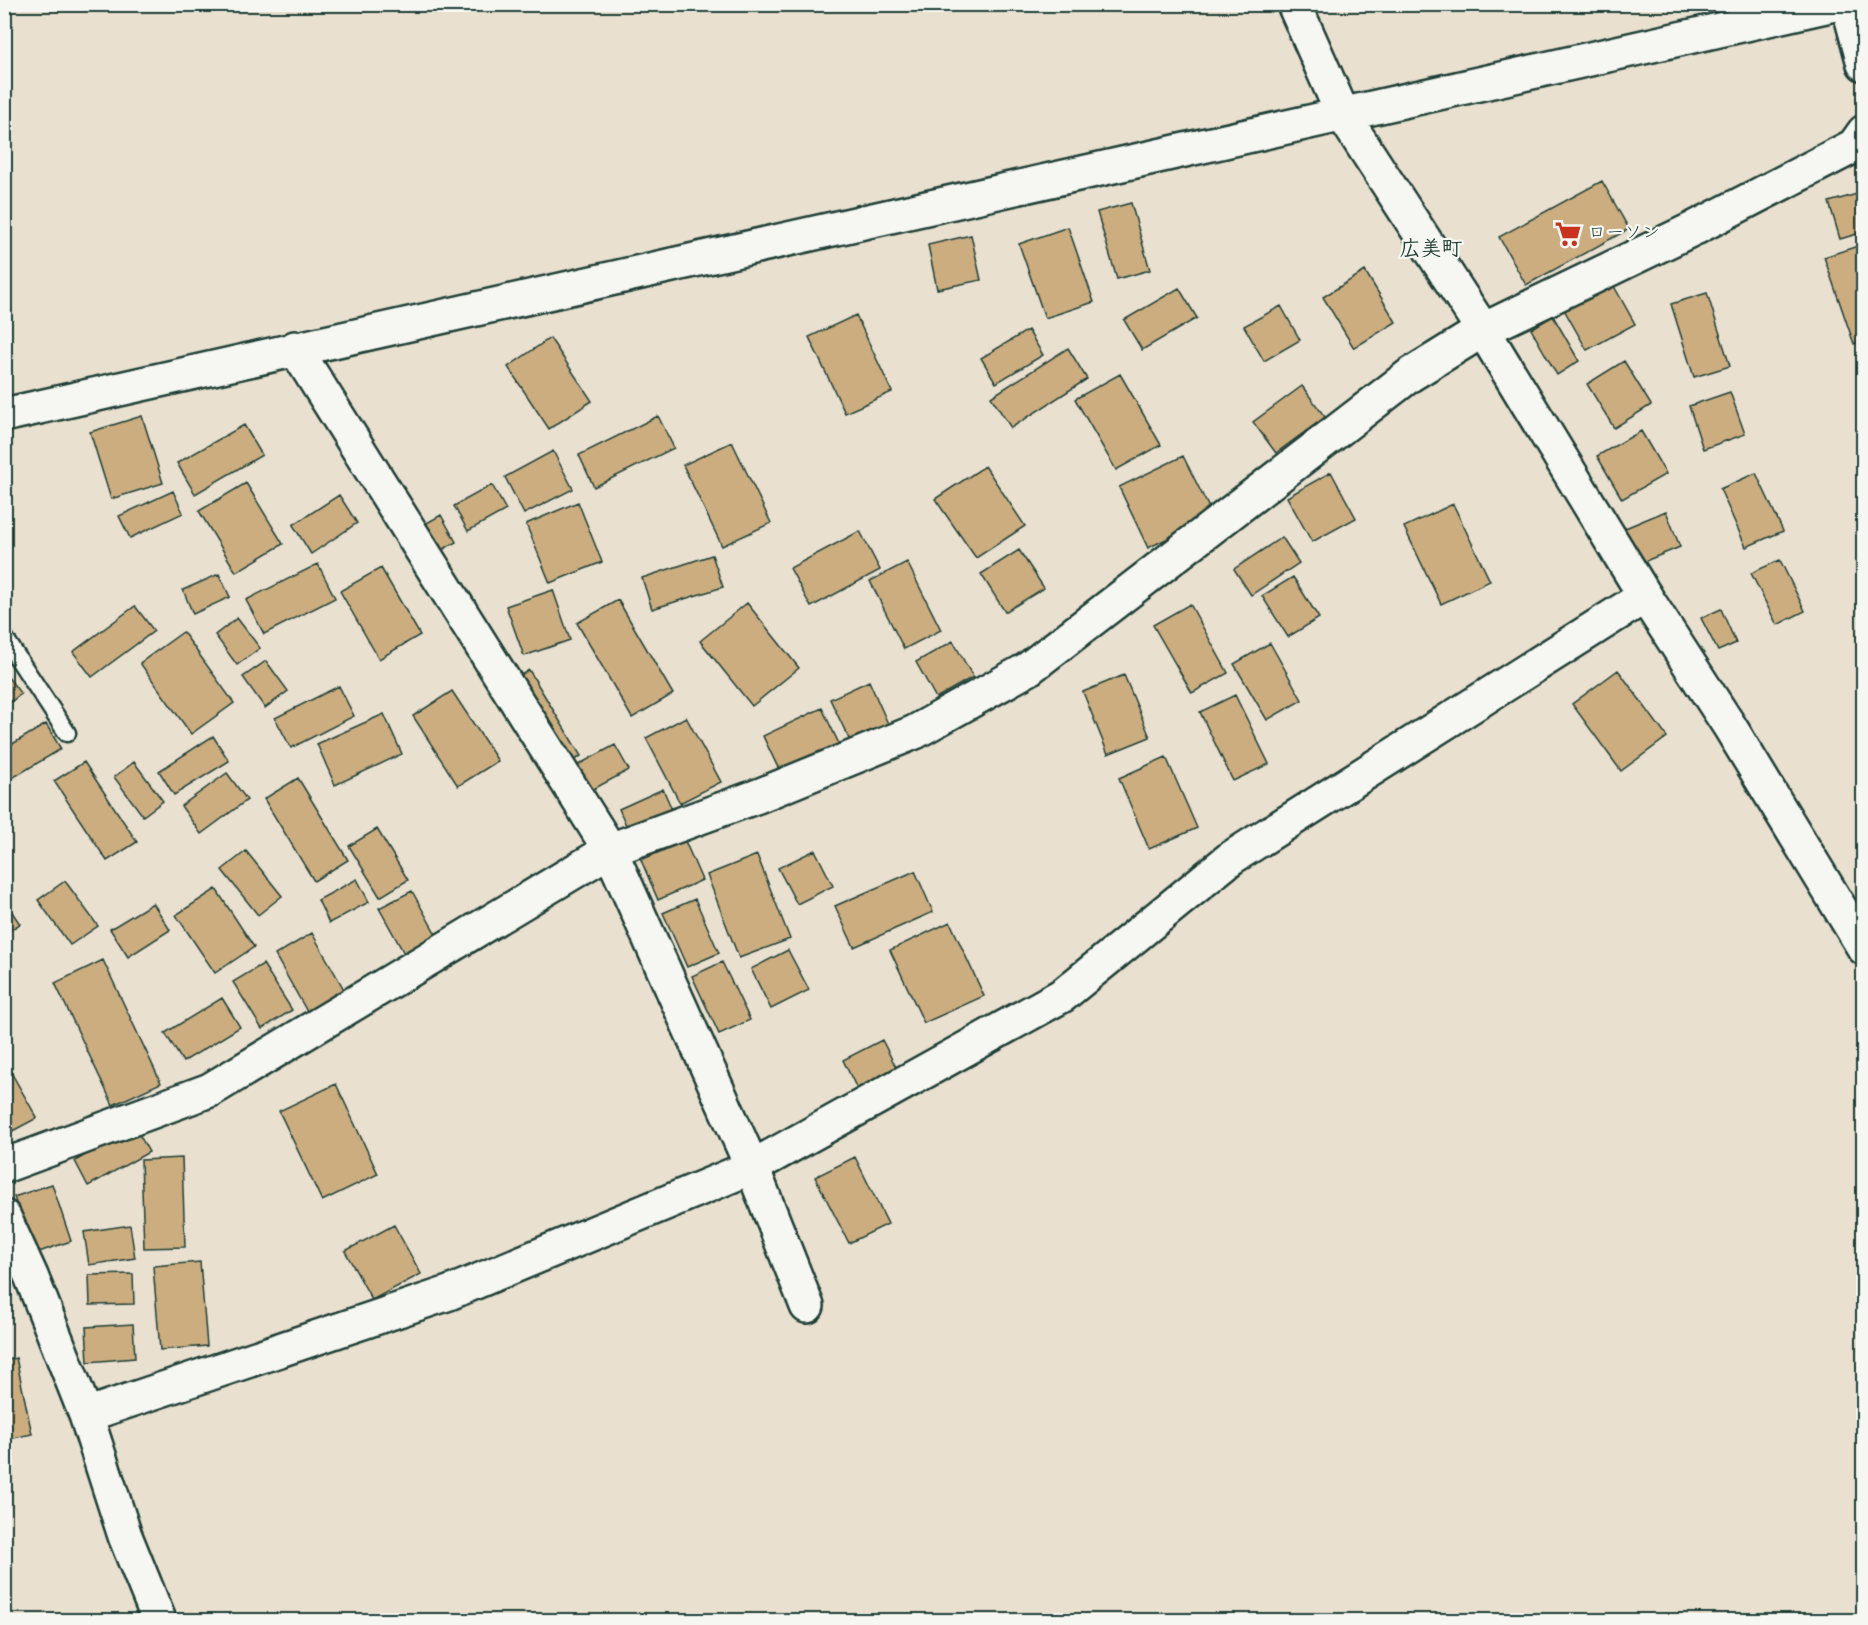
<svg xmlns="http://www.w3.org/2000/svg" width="1868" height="1625" viewBox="0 0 1868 1625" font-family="'Gochi Hand','Klee One',sans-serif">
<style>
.building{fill:#ccad80;stroke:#1f3d34;stroke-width:1.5}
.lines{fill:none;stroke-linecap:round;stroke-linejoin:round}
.lane-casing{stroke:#1f3d34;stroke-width:21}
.street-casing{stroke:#1f3d34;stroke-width:38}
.secondary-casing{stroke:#1f3d34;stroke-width:38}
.lane{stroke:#f6f6f2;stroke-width:16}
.street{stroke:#f6f6f2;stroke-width:33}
.secondary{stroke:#f6f6f2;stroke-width:33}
.labels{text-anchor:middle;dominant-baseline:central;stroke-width:4.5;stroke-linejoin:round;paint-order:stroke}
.poi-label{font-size:18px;fill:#1f3d34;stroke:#f6f6f2;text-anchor:start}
.quarter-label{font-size:21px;font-weight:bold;fill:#1f3d34;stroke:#f6f6f2}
</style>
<rect width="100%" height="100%" fill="#e9e0d0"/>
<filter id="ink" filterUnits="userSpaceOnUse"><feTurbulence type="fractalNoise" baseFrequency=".0167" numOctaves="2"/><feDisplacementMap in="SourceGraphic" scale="12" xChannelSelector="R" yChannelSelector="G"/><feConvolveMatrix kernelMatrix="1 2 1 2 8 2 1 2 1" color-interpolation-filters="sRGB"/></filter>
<g filter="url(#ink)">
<path class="building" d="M1602 181 1629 229 1526 285 1499 237Z
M1864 192V232L1840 239 1829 202Z
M1131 203 1150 270 1117 279 1097 212Z
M1068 227 1094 302 1045 318 1019 244Z
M971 235 981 280 937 289 928 245Z
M1864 244V340L1854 344 1824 257Z
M1365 271 1396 322 1354 348 1323 297Z
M1610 279 1635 324 1587 350 1562 306Z
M1179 288 1197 318 1142 350 1124 320Z
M1707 293 1730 366 1694 377 1671 304Z
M1281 306 1300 340 1264 361 1244 326Z
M856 315 892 392 845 413 809 337Z
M1553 316 1579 361 1557 375 1531 329Z
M1028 330 1043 355 996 383 981 358Z
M550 338 592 401 549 429 508 367Z
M1068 348 1087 379 1011 428 991 397Z
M1624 361 1651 405 1614 428 1587 384Z
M1120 374 1161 445 1116 470 1075 399Z
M1302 386 1325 417 1276 453 1253 422Z
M1730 392 1745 434 1703 449 1689 406Z
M142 416 163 483 111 499 90 432Z
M658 416 674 448 594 487 579 455Z
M244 425 262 455 195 494 177 463Z
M1641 431 1666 474 1622 499 1597 456Z
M732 442 771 523 722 546 683 465Z
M553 451 573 489 524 514 505 477Z
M1183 456 1213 516 1148 548 1119 487Z
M985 466 1025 526 976 558 935 499Z
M1331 472 1356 518 1312 542 1287 497Z
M1756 473 1783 531 1746 547 1720 489Z
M246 483 283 544 236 572 199 511Z
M492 485 506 510 468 531 454 506Z
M173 491 183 513 130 538 119 516Z
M339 495 357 523 311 554 293 525Z
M578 502 602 562 550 583 526 524Z
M1453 504 1490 581 1441 604 1404 527Z
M1666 511 1680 547 1638 564 1623 529Z
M441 515 456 542 416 565 400 538Z
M860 531 880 570 811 607 790 568Z
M1282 537 1299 563 1251 595 1234 569Z
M1019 550 1044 588 1005 612 981 574Z
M712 555 723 587 652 609 642 578Z
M1780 560 1805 611 1777 625 1751 573Z
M907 562 941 630 904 649 870 581Z
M318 564 335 598 264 634 246 600Z
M381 568 420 635 379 659 340 591Z
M219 574 230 597 193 614 183 590Z
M1293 577 1319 618 1288 637 1262 596Z
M553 590 570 640 524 656 506 606Z
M618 600 673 694 632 718 577 623Z
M747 603 799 668 752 706 700 641Z
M1190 604 1228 673 1192 693 1153 625Z
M135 606 154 631 92 677 73 652Z
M1721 609 1736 643 1718 651 1701 618Z
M237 618 260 648 237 665 215 635Z
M183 632 234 703 191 734 140 663Z
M953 641 973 677 936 698 916 662Z
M1270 643 1302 700 1267 720 1234 664Z
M266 661 288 691 265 708 243 677Z
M529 670 581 756 564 767 511 681Z
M1618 670 1667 737 1621 771 1572 704Z
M4 672 21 694 4 707Z
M1124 675 1150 737 1108 754 1083 692Z
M869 681 889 726 851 743 830 699Z
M339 686 354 716 291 748 275 718Z
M452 691 498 761 458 786 413 716Z
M1235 695 1269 764 1233 781 1200 712Z
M822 708 840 746 781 774 763 736Z
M384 714 402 754 335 785 317 744Z
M686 717 721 782 680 803 646 738Z
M46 724 61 749 4 783V749Z
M213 736 229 761 174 795 159 771Z
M615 745 629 770 575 799 561 774Z
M1166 757 1197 828 1149 849 1119 778Z
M84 762 137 842 107 861 54 781Z
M134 762 163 801 143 816 114 777Z
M227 773 247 800 201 834 181 806Z
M298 778 348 860 314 881 264 799Z
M663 789 674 814 630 834 619 809Z
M377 829 408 880 380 897 349 846Z
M685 841 702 880 658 900 641 860Z
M815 850 833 886 797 904 778 868Z
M246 851 282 896 258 915 222 870Z
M757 855 790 939 739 958 707 875Z
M915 871 933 912 854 947 835 906Z
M357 879 369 902 329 923 318 900Z
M65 881 98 926 70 945 38 900Z
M216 889 254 947 215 973 176 915Z
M412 891 438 938 405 955 379 908Z
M695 899 719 953 687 967 663 913Z
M4 900 20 924 4 934Z
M153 903 170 930 128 957 110 929Z
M950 922 984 996 924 1023 890 950Z
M312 933 346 993 309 1015 275 955Z
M788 950 809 990 771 1009 751 969Z
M103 960 161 1083 113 1105 55 983Z
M722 962 750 1020 719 1034 692 976Z
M263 964 292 1010 262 1029 233 982Z
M222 998 240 1027 183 1062 165 1033Z
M882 1040 899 1073 859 1093 843 1060Z
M4 1060 37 1118 5 1135 4 1134Z
M336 1084 378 1174 322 1201 279 1111Z
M135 1127 149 1152 88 1186 75 1161Z
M855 1157 888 1224 849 1243 815 1177Z
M182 1158 185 1247 144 1248 141 1160Z
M52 1184 71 1241 33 1254 14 1197Z
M130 1225 135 1258 89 1265 84 1232Z
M394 1225 421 1274 372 1300 345 1251Z
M200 1262 207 1346 160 1350 153 1266Z
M133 1274 134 1304 90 1305 89 1275Z
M133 1324 135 1358 88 1362 86 1327Z
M16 1358 32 1434 4 1440V1361Z"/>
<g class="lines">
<g class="lane-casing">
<path id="lane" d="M4 637 67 733"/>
</g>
<g class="street-casing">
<path id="street" d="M1848 4 1864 64
M295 348 610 850 752 1167 807 1306
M4 1166 210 1090 610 850 758 796 915 732 1028 669 1410 375 1483 330 1695 228 1854 146 1864 132
M4 1217 31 1276 86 1415 125 1536 159 1620
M86 1415 449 1293 752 1167 1063 995 1231 858 1645 596"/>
</g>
<g class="secondary-casing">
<path id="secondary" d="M1294 4 1343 115 1483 330 1645 596 1730 727 1864 948
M4 415 1835 4"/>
</g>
<use href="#lane" class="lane"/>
<use href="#street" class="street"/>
<use href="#secondary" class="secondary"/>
</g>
</g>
<defs>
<g id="supermarket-bare" transform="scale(2.07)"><path d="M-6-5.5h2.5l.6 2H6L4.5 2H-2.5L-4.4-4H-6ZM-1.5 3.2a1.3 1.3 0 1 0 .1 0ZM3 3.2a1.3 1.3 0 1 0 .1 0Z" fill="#c8321e" stroke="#f6f6f2" stroke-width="2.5" paint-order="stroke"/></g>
</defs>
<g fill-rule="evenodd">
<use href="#supermarket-bare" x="1568" y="234"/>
</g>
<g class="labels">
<g class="poi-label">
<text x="1588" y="234">ローソン</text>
</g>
<g class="quarter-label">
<text x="1431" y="251">広美町</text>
</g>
</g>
<rect width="1868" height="1625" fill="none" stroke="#f6f6f2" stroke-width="24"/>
<rect x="12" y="12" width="1844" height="1601" fill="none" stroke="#1f3d34" stroke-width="2" filter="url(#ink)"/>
</svg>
